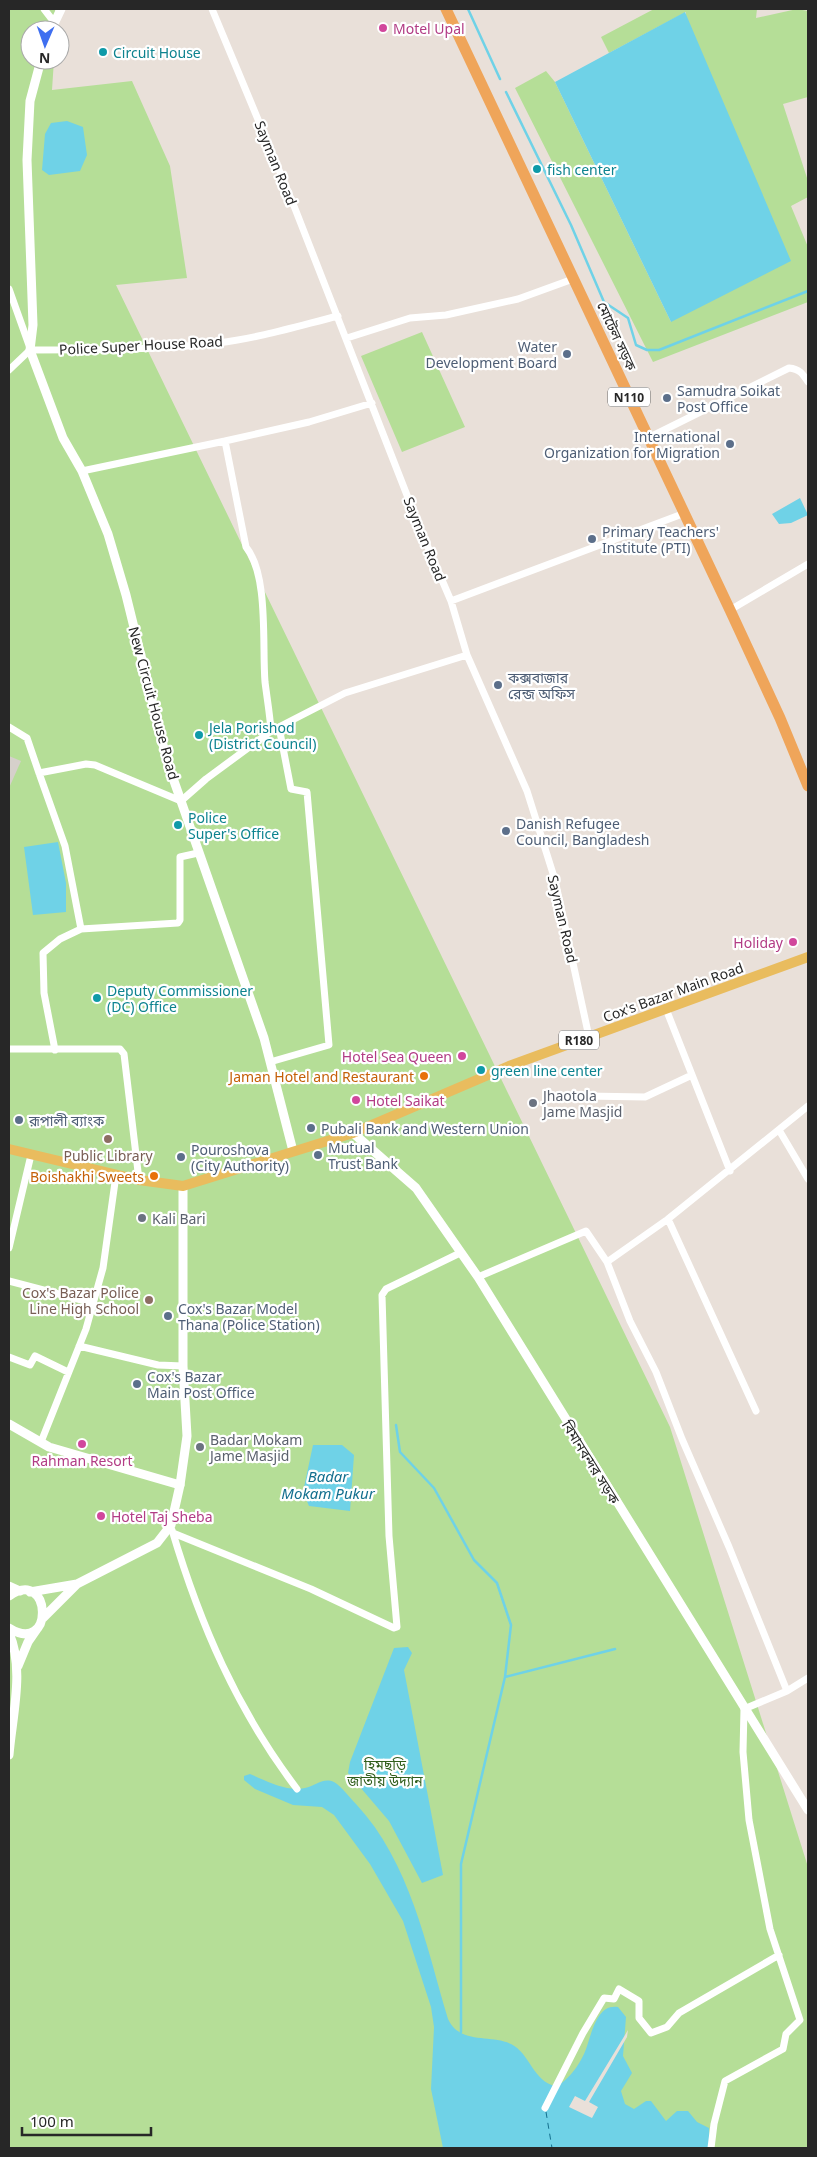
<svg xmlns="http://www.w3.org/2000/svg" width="817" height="2157" viewBox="0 0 817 2157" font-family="'Noto Sans','Noto Sans Bengali',sans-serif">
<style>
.green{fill:#b5de97}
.plaza{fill:#d6d0cb}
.water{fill:#6fd2e7}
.pier{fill:#e9e0d9}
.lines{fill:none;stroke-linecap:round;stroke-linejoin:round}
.stream{stroke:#6fd2e7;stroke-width:2.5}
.ferry{stroke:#136f8e;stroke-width:1;stroke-dasharray:6 5;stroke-linecap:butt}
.minor{stroke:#fff;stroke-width:7}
.tertiary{stroke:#fff;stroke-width:9}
.secondary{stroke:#fff;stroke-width:9}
.primary{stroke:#e9bc5e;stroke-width:10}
.trunk{stroke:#efa55a;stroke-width:11}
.hotel-dot{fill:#d1479c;stroke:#fff;stroke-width:2}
.culture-dot{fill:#0f9aa8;stroke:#fff;stroke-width:2}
.service-dot{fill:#5c6f8a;stroke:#fff;stroke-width:2}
.food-dot{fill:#e8710a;stroke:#fff;stroke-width:2}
.worship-dot{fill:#6b7280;stroke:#fff;stroke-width:2}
.education-dot{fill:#8d6e63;stroke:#fff;stroke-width:2}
.labels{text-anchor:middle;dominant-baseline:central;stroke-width:4.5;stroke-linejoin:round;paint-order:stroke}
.shield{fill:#fff;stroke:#686868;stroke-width:1}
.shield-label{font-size:12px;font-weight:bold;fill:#272727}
.hotel-label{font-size:14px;fill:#b23c85;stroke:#fff;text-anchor:start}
.culture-label{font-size:14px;fill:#0d838f;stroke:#fff;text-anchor:start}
.street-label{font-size:14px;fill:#272727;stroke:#fff}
.service-label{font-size:14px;fill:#4e5e75;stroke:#fff;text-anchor:start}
.food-label{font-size:14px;fill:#c56008;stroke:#fff;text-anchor:end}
.worship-label{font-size:14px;fill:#5b616d;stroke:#fff;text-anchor:start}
.education-label{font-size:14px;fill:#785e54;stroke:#fff}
.park-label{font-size:14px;fill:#305e1c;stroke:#fff}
.water-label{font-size:15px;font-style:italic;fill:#136f8e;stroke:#fff}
</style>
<rect width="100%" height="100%" fill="#e9e0d9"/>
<path class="green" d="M9 9H55L56 30H30V60H54L52 90 132 81 170 166 187 278 116 285 670 1427 808 1867V2148H9Z
M654 9H757L756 18 797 9 808 11V97L783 104 808 181V197L791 206 808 247V302L653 362 515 88 546 71 555 82 671 322 686 12 609 53 601 37Z
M422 332 465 427 402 452 361 356Z"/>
<path class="plaza" d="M9 756 21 761 9 788Z"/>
<path class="water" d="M685 12 791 261 671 322 555 82Z
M67 121 83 127 87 155 80 171 49 175 42 170 45 134 51 123Z
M800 498 808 515 791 523 779 524 772 514Z
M58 842 66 883V912L33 915 24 847Z
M313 1445H342L354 1455 350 1511 309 1506 303 1492Z
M408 1647 412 1653 404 1670 443 1875 422 1883 389 1821 348 1773 350 1762 394 1648Z
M250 1774C267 1781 286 1792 305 1788 315 1786 323 1777 334 1782 342 1787 349 1797 356 1804 410 1862 426 1945 448 2019 460 2045 491 2034 511 2044 530 2053 533 2082 556 2086 568 2081 579 2065 584 2054 591 2039 595 2003 618 2007L626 2017 623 2056 632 2073 621 2091 625 2104 634 2109 646 2101H651L666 2121 677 2111H688L697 2122 709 2128 710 2148H443L431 2089 434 2027 431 2007 403 1921 370 1864 334 1815 322 1807 293 1805 255 1789 244 1780V1776Z"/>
<path class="pier" d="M628 2030 627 2037 589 2102 598 2107 592 2118 569 2107 575 2096 585 2101Z"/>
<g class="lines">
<path class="stream" d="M468 9 500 79
M506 92 571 225 604 302 628 318 636 345 647 350H659L808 291
M396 1425 400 1452 434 1488 474 1560 497 1583 511 1625 505 1677 461 1864V2032
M505 1677 615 1649"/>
<path class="ferry" d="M546 2112 552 2148"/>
<path class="minor" d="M44 9 54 22
M212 9 294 206 421 531 451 601 467 655 527 791 555 880 589 1037
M9 289 30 348
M347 338 410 318 446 315 518 299 573 279
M30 350C93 350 156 350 218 343 259 338 298 326 338 316
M9 370 30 350
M648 438 789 368C800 369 803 374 808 382
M225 441 309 422 372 403
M82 471 225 441 246 547C269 575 262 646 265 682 267 698 270 715 271 731
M451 601 685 513
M730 610 808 564
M9 727 27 738 39 773 65 846 81 929
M39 773 86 764 95 765 181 801 206 779 271 731 345 693 467 655
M666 1009 730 1171
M9 1049H120L124 1054 139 1180
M55 1050 44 993 43 953 60 939 81 929 178 923 180 920V857L198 853
M270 1062 329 1045 307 792 291 789 279 727
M574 1098 586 1096 645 1097 692 1075
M779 1130 808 1179
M668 1219 756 1411
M9 1248 31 1155
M607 1262 668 1219 808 1106
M478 1277 586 1231 607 1262 630 1321 656 1372 682 1439 729 1547 787 1691 744 1709 743 1752 749 1820 770 1929 800 2020 786 2034 783 2049 725 2081 714 2124 711 2148
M9 1281 93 1303
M79 1346 158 1365 183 1366
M9 1357 30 1365 35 1356 68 1372
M41 1442 86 1329 103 1268 116 1175
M172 1530C200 1624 237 1710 297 1789
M173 1533 311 1589 394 1628 397 1627 389 1536 382 1295 386 1289 460 1253
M787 1691 808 1678
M545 2108 583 2033 604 1998 614 1999 619 1989 639 2001V2018L651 2033 667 2027 679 2013 779 1955"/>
<path class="tertiary" d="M51 30 61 9
M41 60 30 101 27 160 33 325 30 350 63 438 82 471 108 534 126 595 167 761 264 1038 293 1151
M353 1133 416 1188 478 1277 808 1810
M9 1424 49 1447 180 1485
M9 1586 20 1591"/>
<path class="secondary" d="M30 1592 77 1584
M9 1596C52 1566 55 1657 9 1628
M43 1618 77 1584 157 1543 171 1525 180 1485 187 1436 183 1366V1186
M9 1633C25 1669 12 1717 9 1755
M18 1666 28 1642 37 1629"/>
<path class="primary" d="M9 1149 139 1180 183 1186 353 1133 509 1066 808 957"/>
<path class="trunk" d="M446 9 730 610 780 718 808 786"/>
</g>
<g class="hotel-dot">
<circle cx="383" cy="28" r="5"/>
<circle cx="793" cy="942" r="5"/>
<circle cx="462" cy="1056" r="5"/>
<circle cx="356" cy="1100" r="5"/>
<circle cx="82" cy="1444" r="5"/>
<circle cx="101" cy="1516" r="5"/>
</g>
<g class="culture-dot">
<circle cx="103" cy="52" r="5"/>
<circle cx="537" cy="169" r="5"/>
<circle cx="199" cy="735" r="5"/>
<circle cx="178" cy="825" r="5"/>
<circle cx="97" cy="998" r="5"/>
<circle cx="481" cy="1070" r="5"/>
</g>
<g class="service-dot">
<circle cx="567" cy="354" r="5"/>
<circle cx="667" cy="398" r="5"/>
<circle cx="730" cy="444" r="5"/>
<circle cx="592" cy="539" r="5"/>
<circle cx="498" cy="685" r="5"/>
<circle cx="506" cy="831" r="5"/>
<circle cx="19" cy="1120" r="5"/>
<circle cx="311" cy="1128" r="5"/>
<circle cx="318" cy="1155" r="5"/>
<circle cx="181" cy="1157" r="5"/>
<circle cx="168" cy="1316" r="5"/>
<circle cx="137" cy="1384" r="5"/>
</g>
<g class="food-dot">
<circle cx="424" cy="1076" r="5"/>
<circle cx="154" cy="1176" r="5"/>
</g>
<g class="worship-dot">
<circle cx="533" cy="1103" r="5"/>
<circle cx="142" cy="1218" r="5"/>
<circle cx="200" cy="1447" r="5"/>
</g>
<g class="education-dot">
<circle cx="108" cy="1139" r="5"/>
<circle cx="149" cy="1300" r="5"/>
</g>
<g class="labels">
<g class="shield">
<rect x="608" y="387.5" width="42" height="19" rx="4"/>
<rect x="559" y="1030.5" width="40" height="19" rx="4"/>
</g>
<g class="shield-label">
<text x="629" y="397">N110</text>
<text x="579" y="1040">R180</text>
</g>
<g class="hotel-label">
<text x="393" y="28">Motel Upal</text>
<text x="783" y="942" text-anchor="end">Holiday</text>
<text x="452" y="1056" text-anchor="end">Hotel Sea Queen</text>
<text x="366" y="1100">Hotel Saikat</text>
<text x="82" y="1460" text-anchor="middle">Rahman Resort</text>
<text x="111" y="1516">Hotel Taj Sheba</text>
</g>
<g class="culture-label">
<text x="113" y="52">Circuit House</text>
<text x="547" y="169">fish center</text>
<text x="209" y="727">Jela Porishod<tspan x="209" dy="16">(District Council)</tspan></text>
<text x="188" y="817">Police<tspan x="188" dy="16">Super's Office</tspan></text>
<text x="107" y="990">Deputy Commissioner<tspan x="107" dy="16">(DC) Office</tspan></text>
<text x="491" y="1070">green line center</text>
</g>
<g class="street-label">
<text transform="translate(276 163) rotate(68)">Sayman Road</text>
<text transform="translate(617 336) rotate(65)">মোটেল সড়ক</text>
<text transform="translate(141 345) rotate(-3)">Police Super House Road</text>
<text transform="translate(425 539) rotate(68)">Sayman Road</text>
<text transform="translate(154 703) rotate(75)">New Circuit House Road</text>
<text transform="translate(563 919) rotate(77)">Sayman Road</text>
<text transform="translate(673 992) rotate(-20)">Cox's Bazar Main Road</text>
<text transform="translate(591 1462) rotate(58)">বিমানবন্দর সড়ক</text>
</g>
<g class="service-label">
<text x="557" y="346" text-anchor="end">Water<tspan x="557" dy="16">Development Board</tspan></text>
<text x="677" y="390">Samudra Soikat<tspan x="677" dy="16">Post Office</tspan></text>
<text x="720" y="436" text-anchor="end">International<tspan x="720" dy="16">Organization for Migration</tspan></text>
<text x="602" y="531">Primary Teachers'<tspan x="602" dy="16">Institute (PTI)</tspan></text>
<text x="508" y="677">কক্সবাজার<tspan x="508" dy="16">রেন্জ অফিস</tspan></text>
<text x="516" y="823">Danish Refugee<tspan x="516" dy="16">Council, Bangladesh</tspan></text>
<text x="29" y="1120">রূপালী ব্যাংক</text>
<text x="321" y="1128">Pubali Bank and Western Union</text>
<text x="328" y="1147">Mutual<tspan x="328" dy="16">Trust Bank</tspan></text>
<text x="191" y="1149">Pouroshova<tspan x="191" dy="16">(City Authority)</tspan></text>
<text x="178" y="1308">Cox's Bazar Model<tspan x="178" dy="16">Thana (Police Station)</tspan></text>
<text x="147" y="1376">Cox's Bazar<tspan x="147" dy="16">Main Post Office</tspan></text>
</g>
<g class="food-label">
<text x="414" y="1076">Jaman Hotel and Restaurant</text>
<text x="144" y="1176">Boishakhi Sweets</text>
</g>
<g class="worship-label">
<text x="543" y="1095">Jhaotola<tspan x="543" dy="16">Jame Masjid</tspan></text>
<text x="152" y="1218">Kali Bari</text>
<text x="210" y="1439">Badar Mokam<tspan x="210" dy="16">Jame Masjid</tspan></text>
</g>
<g class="education-label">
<text x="108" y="1155">Public Library</text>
<text x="139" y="1292" text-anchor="end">Cox's Bazar Police<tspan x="139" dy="16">Line High School</tspan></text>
</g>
<g class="park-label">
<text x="385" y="1764">হিমছড়ি<tspan x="385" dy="16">জাতীয় উদ্যান</tspan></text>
</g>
<g class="water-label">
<text x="328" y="1476">Badar<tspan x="328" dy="17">Mokam Pukur</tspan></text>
</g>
</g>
<rect width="817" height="2157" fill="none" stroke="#272727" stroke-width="20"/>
<g transform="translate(45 45) rotate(182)"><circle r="24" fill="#ffffff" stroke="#a9a9a9"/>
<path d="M0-4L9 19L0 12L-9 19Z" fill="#3f6ff0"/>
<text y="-8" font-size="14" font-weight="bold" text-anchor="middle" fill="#272727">N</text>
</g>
<path d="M22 2127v8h129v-8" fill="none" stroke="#272727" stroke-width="2.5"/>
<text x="30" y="2127" font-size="15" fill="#272727" stroke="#ffffff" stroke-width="4" paint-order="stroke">100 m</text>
</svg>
